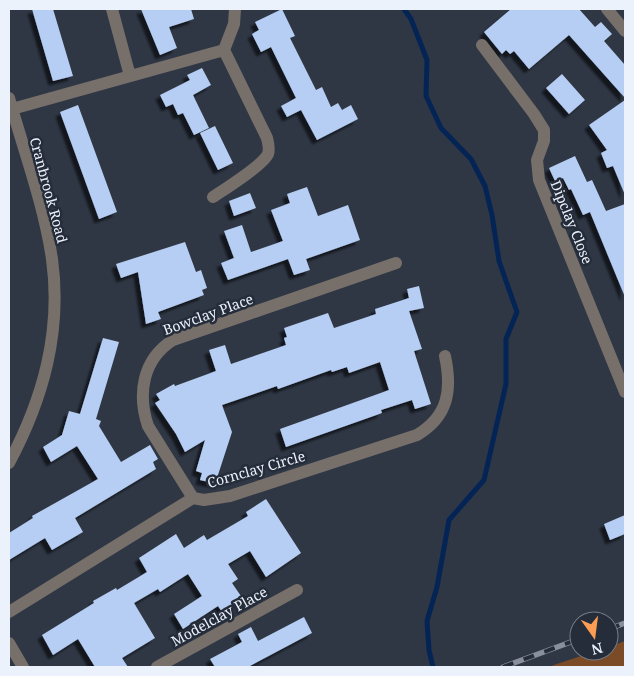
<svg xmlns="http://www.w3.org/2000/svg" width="634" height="676" viewBox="0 0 634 676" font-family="'Noto Serif',serif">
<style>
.green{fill:#7a4b26}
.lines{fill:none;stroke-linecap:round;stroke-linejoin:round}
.stream{stroke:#052456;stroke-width:5}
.building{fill:#b6cef3;filter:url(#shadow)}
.minor{stroke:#776f6a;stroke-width:12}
.rail-casing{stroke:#89909c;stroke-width:5.5}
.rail{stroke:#252d3b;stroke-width:4;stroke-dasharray:11;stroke-linecap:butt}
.labels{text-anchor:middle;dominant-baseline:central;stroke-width:5;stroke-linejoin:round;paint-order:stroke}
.street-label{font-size:14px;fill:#ecf2fb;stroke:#252d3b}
</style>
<defs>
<filter id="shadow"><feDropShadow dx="-4.5" dy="4.5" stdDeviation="1" flood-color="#0009"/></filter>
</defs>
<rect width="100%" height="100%" fill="#2f3745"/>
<path class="green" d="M625 641V667H548L596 651H609V647Z"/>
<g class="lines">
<path class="stream" d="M404 9 411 19 427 60 426 96 441 128 471 159 485 186 492 215 499 261 517 312 506 339V384L484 480 449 520 437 587 427 621 429 650 433 667"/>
</g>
<path class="building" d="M32 9H53L73 76 53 81Z
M141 9H191L194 19 169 27 177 48 160 55Z
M282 9 295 36 290 38 316 90 322 87 331 107 338 103 342 110 351 105 358 119 317 140 301 110 287 117 281 106 296 98 271 47 261 52 252 34 259 30 255 22Z
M511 9H579L595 27 601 22 612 34 604 41 625 65V98L569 35 529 69 514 51 510 54 506 50 502 54 484 32Z
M202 68 211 85 193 95 209 128 194 135 183 113 178 115 173 104 166 107 160 95 190 80 187 75Z
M562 74 585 100 569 114 546 88Z
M625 100V195L613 166 607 168 601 153 607 150 589 125Z
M78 105 117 212 99 219 60 112Z
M215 126 233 163 218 170 200 133Z
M575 156 587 182 592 180 606 211 625 204V297L590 212 583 215 571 189 569 190 563 178 555 181 549 168Z
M307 187 318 216 348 205 360 240 306 259 310 270 294 275 288 259 228 280 221 263 234 258 224 231 242 225 251 252 283 241 271 210 290 203 287 194Z
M250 193 256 208 234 216 229 201Z
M185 242 196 272 201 270 207 288 202 290 204 295 158 312 161 319 146 324 138 272 121 278 116 264Z
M419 286 424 308 409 311 422 349 414 351 431 404 415 409 412 400 381 410 382 413 286 447 280 429 389 390 380 362 349 373 347 367 332 372 331 370 278 389 277 386 222 405 232 432 217 478H215L213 483 200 480 202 473 196 471 205 440 185 452 176 434 155 403 160 400 156 394 174 384 175 386 216 371 209 350 225 345 231 364 286 345 284 338 287 337 284 328 328 313 334 328 376 314 375 309 409 298 407 289Z
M103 338 119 342 96 419 101 421 99 426 121 462 150 445 158 459 153 462 156 469 75 518 83 532 52 550 45 538 9 560V533L33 518 32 516 98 479 77 446 51 462 43 447 62 435 69 411 80 414Z
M266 499 301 553 266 577 250 551 228 564 238 579 232 583 243 599 222 612 218 606 183 629 174 614 202 596 188 574 160 592 158 589 134 603 155 638 122 658 128 667H95L78 639 53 655 42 635 94 603 93 601 116 588 117 590 147 572 139 558 176 534 184 548 204 535 207 540 248 516 246 512Z
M625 515V534L610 540 604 524Z
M304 617 312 633 248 667H215L210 659 242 642 238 634 251 627 258 641Z"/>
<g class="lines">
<path class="minor" d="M112 9 130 76
M607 9 625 31
M482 45 534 114 544 130V141L537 160 539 180 625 392
M9 98C24 151 44 205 52 259 62 332 43 399 9 463
M12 109 224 50 234 24 235 9
M213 197C225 189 263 165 268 154 270 148 268 143 267 138L224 50
M193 498 148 426C137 393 143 359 173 340L396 263
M9 612 193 498 204 500 230 496 417 435C449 416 452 389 445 356
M9 643 23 667
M157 667 297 590"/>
<g class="rail-casing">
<path id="rail" d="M609 629 625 623
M503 667 579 639"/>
</g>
<use href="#rail" class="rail"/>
</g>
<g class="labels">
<g class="street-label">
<text transform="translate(49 190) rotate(75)">Cranbrook Road</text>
<text transform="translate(572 222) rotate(68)">Dipclay Close</text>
<text transform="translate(208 314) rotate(-20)">Bowclay Place</text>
<text transform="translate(256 469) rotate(-16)">Cornclay Circle</text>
<text transform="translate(219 616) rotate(-29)">Modelclay Place</text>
</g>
</g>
<rect width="634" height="676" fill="none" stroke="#ecf2fb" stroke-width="20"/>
<g transform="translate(594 636) rotate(166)"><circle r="24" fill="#252d3b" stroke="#757c88"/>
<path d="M0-4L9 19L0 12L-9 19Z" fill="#fc9d53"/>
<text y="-8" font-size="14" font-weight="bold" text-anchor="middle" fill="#ecf2fb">N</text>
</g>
</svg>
